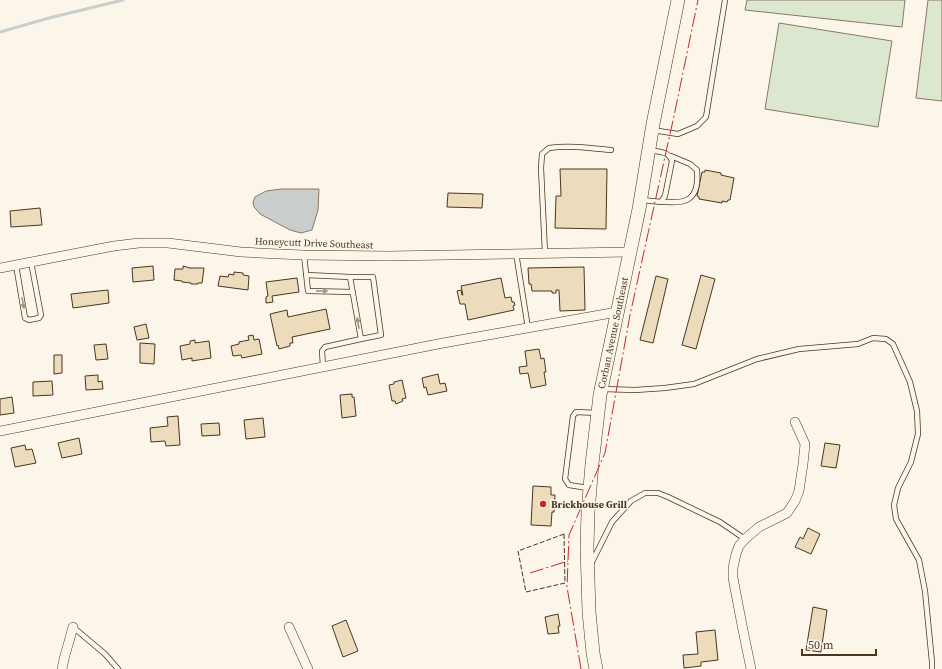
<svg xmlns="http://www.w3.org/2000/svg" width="942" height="669" viewBox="0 0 942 669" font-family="'Source Serif 4',serif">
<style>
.green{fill:#dce7d0;stroke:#887966}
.water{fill:#c9cecd;stroke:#887966}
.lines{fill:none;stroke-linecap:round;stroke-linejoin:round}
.stream{stroke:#c9cecd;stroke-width:3}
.building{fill:#ecdcbc;stroke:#4a3520}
.lane-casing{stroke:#4a3520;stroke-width:6}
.street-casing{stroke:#4a3520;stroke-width:10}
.secondary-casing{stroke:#4a3520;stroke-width:14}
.lane{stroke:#fbf6e9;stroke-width:4.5}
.street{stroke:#fbf6e9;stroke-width:9}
.secondary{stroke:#fbf6e9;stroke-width:13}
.fence{stroke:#4a3520;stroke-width:1;stroke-dasharray:5 2;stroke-linecap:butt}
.power{stroke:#c62828;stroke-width:1;stroke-dasharray:14 3 2 3;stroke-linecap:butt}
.oneway{fill:#a29684}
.poi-dot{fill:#c62828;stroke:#fbf6e9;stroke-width:1.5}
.labels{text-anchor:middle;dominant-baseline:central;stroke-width:3;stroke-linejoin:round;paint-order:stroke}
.street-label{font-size:10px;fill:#4a3520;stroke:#fbf6e9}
.poi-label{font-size:10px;font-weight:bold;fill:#4a3520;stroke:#fbf6e9;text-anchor:start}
</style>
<rect width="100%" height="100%" fill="#fbf6e9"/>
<path class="green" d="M747 0H905L902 27 745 10Z
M928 0H942V101L916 98Z
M779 23 892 41 878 127 765 109Z"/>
<path class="water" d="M281 189H319L318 210 312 230 301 233 290 230 260 214 254 207 253 202 255 197 266 191Z"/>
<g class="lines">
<path class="stream" d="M0 32 49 18 123 0"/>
</g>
<path class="building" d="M560 169H607L606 229 555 228 556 196H561Z
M705 170 721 173V175L734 178 730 200H728L727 202 722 201V203L699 199V197L697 196 702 172H705Z
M448 193 483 194 482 208 447 207Z
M40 208 42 225 11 227 10 211Z
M153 266 154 280 133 282 132 268Z
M183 266 190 268H204L202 283H198V284H191V283L182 282V281L174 280 175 269H183Z
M584 267 585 310 560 311 559 290H556V293H552V291H532L531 284H529L528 268Z
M234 272 243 273V275L249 276 248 290 218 286 220 276 228 277 229 274 234 275Z
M701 275 715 279 696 349 682 345Z
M656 276 668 279 653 343 640 340Z
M297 278 299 292 272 296 273 302 266 303V297L268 296 266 282Z
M501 278 505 298 511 297 512 302H514L515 305 513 306 514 310 468 320 465 304H460L457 291 461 290 462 295H463L461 286Z
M108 290 109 303 73 308 71 294Z
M326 309 330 329 292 337 293 343H290V346L279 349 278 345 277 346 270 314 287 310 288 317Z
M146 324 149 338 137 340 134 327Z
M253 335 254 340 259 339 262 354 242 358 241 355 233 356 231 346 239 344V342L249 340 248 336Z
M195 340V343L209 341 211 358 192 361V358L182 360 180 346 190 344V341Z
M140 343 155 344 154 364 140 363Z
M106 344 108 359 96 360 94 345Z
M539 349 541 359 544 358 546 372H544L546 385 531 388 528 373 520 374 519 367 527 366 525 351Z
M54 355H62V373L54 374Z
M438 374 440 384 445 383 447 391 428 395 426 387 424 388 422 378Z
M98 375V382L102 381 103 389 86 390 85 376Z
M402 380 406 398 402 399 403 401 396 404 395 401H392L389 385 394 384V382Z
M52 381 53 395 33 396V382Z
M352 394V397H354L356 416 342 418 340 395Z
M12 397 14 413 0 415V399Z
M178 416 180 445 166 446 165 441 151 442 150 428 168 426 167 417Z
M263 418 265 437 246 439 244 420Z
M219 423 220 435 202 436 201 424Z
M79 438 82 454 62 458 58 443Z
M825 443 840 445 836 468 821 466Z
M25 445 26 450 32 449 36 463 15 467 11 448Z
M533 486 551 487V495H555L554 512H552L551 526 531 525Z
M808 528 820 534 811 554 795 547 800 537 803 539Z
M813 607 827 610 821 652 806 650Z
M558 614 560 626H558L559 633 548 634 545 617Z
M346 620 358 651 343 657 332 626Z
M715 630 718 660 701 662V666L684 668 683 655 698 654 696 632Z"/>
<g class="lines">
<g class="lane-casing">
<path id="lane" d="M652 130 678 134 697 126 706 117 725 0
M642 200 661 202 665 196 672 161C669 151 659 152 649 150
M661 202C668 202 678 203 684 201 697 197 698 181 697 170L690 164 671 156
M516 253 528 328
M545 253 541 168 542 154 549 148C570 145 591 148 611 150
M304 255 308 291 353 292
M16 265 25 318 29 320 39 318 41 315 31 262
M306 275 350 277 361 339 325 347 322 351 323 366
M350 277H373L381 335 361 339
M603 389 635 390 665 388 694 384 757 359 799 349 858 344 873 338 886 339 893 344 910 382 917 411 918 434 911 462 898 488 894 505 896 519 919 560 925 591 932 662V669
M588 488 569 485 565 479 573 416 576 412 597 413
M592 562 612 522 631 501 645 493H658L668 497 720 522 745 539
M73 627 105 654 118 669"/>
</g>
<g class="street-casing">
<path id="street" d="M0 268 114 246 139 243H168L241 252 279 254 304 255 387 256 630 252
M0 431 443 343 617 312
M289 627 308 669
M62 669 64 659 73 627
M751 669 742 625 733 578V568L736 554 739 546 745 539 759 527 787 513 795 501 799 491 803 464 805 444 795 422"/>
</g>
<g class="secondary-casing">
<path id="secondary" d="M596 669 593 653 589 612 587 547 588 512 592 464 600 395 639 209 653 124 678 0"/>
</g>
<use href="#lane" class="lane"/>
<use href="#street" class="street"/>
<use href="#secondary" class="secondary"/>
<path class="fence" d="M564 534 565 583 526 592 518 551Z"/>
<path class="power" d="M530 573 568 561
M581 669 567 587 569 535 605 453 630 315 674 116 698 0"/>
</g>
<defs><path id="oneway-solid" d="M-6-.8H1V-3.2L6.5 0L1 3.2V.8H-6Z"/></defs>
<g class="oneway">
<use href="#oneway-solid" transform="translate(322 291) rotate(1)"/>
<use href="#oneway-solid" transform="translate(23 303) rotate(80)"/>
<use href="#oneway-solid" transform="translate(358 323) rotate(-100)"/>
</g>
<circle class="poi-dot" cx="543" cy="504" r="4"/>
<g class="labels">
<g class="street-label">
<text transform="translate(314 243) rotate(2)">Honeycutt Drive Southeast</text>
<text transform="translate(613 333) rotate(-78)">Corban Avenue Southeast</text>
</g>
<g class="poi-label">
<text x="551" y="504">Brickhouse Grill</text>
</g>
</g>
<path d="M802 649v6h74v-6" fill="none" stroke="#4a3520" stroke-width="2"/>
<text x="808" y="649" font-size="12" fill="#4a3520" stroke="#fbf6e9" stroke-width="3" paint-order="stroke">50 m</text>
</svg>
